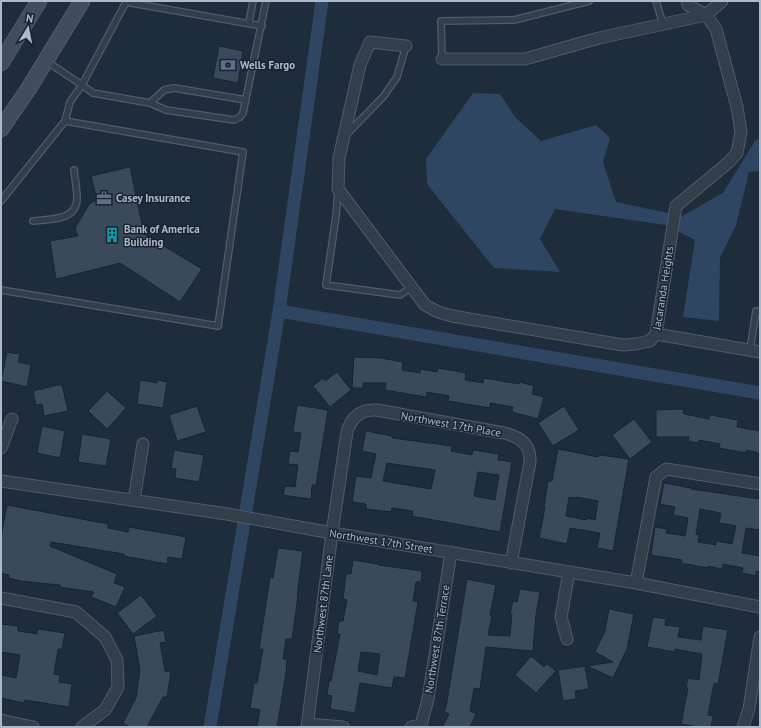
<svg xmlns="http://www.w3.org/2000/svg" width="761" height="728" viewBox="0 0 761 728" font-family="'PT Sans',sans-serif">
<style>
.water{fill:#2f4662}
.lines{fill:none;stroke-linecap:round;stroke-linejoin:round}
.canal{stroke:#2f4662;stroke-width:13}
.building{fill:#3b4a5b;stroke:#1a2532;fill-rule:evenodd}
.lane-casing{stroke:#515b69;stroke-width:8}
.street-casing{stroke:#515b69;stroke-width:13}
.secondary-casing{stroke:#515b69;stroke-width:17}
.lane{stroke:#333e4b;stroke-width:5.5}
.street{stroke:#333e4b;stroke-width:11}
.secondary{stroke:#414d5f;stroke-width:15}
.labels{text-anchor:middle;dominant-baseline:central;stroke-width:3;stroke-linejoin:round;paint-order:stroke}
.poi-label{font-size:11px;font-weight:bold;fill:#aeb8c8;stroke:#182330;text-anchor:start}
.street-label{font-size:11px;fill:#aeb8c8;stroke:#182330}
</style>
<rect width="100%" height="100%" fill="#1f2c3b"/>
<path class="water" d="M473 93 500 94 515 117 541 141 596 125 610 138 603 162 616 202 682 216 723 193 755 141 760 138V171L749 172 736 225 720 258 719 321 683 317 695 240 666 225 555 209 540 239 560 272 494 268 427 184 426 159Z"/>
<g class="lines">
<path class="canal" d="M279 311 760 393
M210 727 279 311 322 1"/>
</g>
<path class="building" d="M219 46 243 51 238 83 213 78Z
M130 167 144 234 202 269 180 302 120 263 56 279 50 241 78 236 75 228 90 203 97 200 91 176Z
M7 352 20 354 18 362 31 365 27 387 1 381Z
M354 357 381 358 403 362 402 370 420 373 421 369 437 372 438 368 466 373 465 380 483 383 484 378 519 384 520 382 534 386 532 394 544 397 538 419 512 412 513 407 490 403V408L448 401 449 396 427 392 426 397 385 390 386 383H363V388H352Z
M337 372 351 390 330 407 313 386 323 378 325 381Z
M140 380 157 383V380L167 382 163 408 137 404Z
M58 385H62L68 411 44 416 42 404 36 405 33 391Z
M107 391 126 408 107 429 88 411Z
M297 405 328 410 316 485H312L311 499 283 495 285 486 295 487 298 465 288 464 290 451 298 452 301 433 293 432Z
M197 406 206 432 177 441 169 415Z
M564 406 579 430 553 446 538 423Z
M683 409 684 414 709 419 710 415 738 420 737 427 760 431V453L746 450V453L719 448 720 444 699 440 698 443 688 441 689 437H656V410Z
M634 419 652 442 630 459 612 435Z
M42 426 65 431 60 458 37 453Z
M366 431 392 436V438L452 446 451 451 472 455 473 450 499 454 498 460 512 462 500 532 412 516 413 511 392 508 391 512 366 509V504L352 502 356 476 371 478 376 454 362 451ZM387 463 435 470 431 489 383 481ZM478 472 499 475 495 500 474 496Z
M82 434 111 439 106 466 78 462Z
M558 449 598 457 599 455 629 459 613 551 597 548 600 533 570 528 567 544 539 538 545 507H544L548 481H552ZM569 497 576 498V497L598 501 595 520 587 518V520L566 516Z
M174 450 204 455 199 482 175 478 176 469 171 468Z
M664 483 691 488V489L760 499V530L746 528 742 553 760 556V572L756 571V576L742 573 743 568 723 564 722 569 708 566V568L681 563 682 560 651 555 655 527 667 529 666 533 685 536 688 518 673 515 675 507 660 504ZM700 509 721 513 719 523 736 526 732 544 716 541V545L698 542 699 535 696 534Z
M7 505 108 524V528L128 532 129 527 186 537 182 559 168 557 167 564 124 556V554L51 542 50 546 117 574 114 583 125 587 116 607 91 597 94 592 60 587V585L21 581 9 578V575L1 573V537Z
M278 548 303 551 297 596H298L292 639H286L283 659H287L286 673 277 727H257L260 710 250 708 254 683H257L263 649H259L266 604 270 577 273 578Z
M353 560 378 564V565L422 571 421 582H416L413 601 418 602 405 678 394 677 392 688 360 683 355 713 330 709 332 696 327 695 329 681H331L340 634H337L339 621H343L347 600 343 599 346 574H351ZM361 652 380 654 377 675 358 671Z
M467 579 496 585 490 615H492L488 635 510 636 512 614H510L513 601 517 602 520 589 540 592 536 614 533 651 486 647 480 689 474 688 470 711 476 714 470 727H442L449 714 444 711 446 707Z
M141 595 157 616 133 634 117 613Z
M609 609 634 614 627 649 613 678 587 666 613 662 595 652 605 631Z
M653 617 666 619 665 625 680 627 678 637 701 640 703 626 728 630 718 684 714 683 708 715 713 716 711 727H698L681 724 688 688H686L688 678 699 680 702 654 675 649V652L647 647Z
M1 624 18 626V631L37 634 38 629 65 633 62 649H58L54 674 60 675 59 682 72 684 69 707 25 700 24 703 1 698V675L16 678 20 655 1 652Z
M164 630 166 642 160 643 165 671 171 672 167 697H163L147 727H130L123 723 136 698 140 670 134 636Z
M531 656 544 667 547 664 556 671 536 693 515 675Z
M585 666 589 689 575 691 576 699 563 701 558 670Z"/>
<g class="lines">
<g class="lane-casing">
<path id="lane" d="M656 1 663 24
M249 23 253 1
M262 26 126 2 82 85 93 93 150 103 166 110 234 120 240 117 243 113 266 1
M442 59 441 21 514 20 589 1
M46 61 82 85 70 102 65 121
M150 103 164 90 174 88 246 100
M347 134 383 97 397 77 406 46
M338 191 336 216 326 285 400 295 412 287
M1 201 65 121 243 152 218 326 1 290
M33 221C50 219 77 221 77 198 77 188 75 179 74 170
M750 350 756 311 760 312"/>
</g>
<g class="street-casing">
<path id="street" d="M406 46 370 42 360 65 339 158 338 189 425 305 438 312 452 316 623 345 636 344 650 341 656 334 676 206 729 162 737 153 741 132 737 107 716 29 706 15 688 5 687 1
M442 59H525L599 38 706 15 722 1
M656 334 760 352
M1 448 12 419
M1 481 227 514 332 533 636 583 760 607
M134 500 143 444
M636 583 656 477 666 469 760 484
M1 598 76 612 105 637 117 660 118 687 105 710 82 727
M567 639 561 617 569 572
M1 720 33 727
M308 724 343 727
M307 727 332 533 347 432C351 417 361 409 377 410L504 433C520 437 531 444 530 462L511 563
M411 727 421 725 428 699 451 552
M743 727 749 709 760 637"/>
</g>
<g class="secondary-casing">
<path id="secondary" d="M1 63 39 1
M1 129 29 88 82 1"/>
</g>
<use href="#lane" class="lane"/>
<use href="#street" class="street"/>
<use href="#secondary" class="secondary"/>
</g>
<defs>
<g id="bank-bare" transform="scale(1.2)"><path d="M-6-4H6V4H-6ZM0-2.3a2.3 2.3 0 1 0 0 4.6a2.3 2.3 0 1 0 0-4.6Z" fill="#5c6f8a" stroke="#182330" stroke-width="2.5" paint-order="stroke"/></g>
<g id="office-bare" transform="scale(1.2)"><path d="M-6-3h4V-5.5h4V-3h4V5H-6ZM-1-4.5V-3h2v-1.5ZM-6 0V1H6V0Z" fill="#5c6f8a" stroke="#182330" stroke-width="2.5" paint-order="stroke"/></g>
<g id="building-bare" transform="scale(1.2)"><path d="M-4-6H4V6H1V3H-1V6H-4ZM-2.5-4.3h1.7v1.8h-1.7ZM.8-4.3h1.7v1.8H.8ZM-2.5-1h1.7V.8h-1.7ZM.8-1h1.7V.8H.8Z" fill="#0f9aa8" stroke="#182330" stroke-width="2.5" paint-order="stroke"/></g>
</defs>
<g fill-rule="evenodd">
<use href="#bank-bare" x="228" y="65"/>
<use href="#office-bare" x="104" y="198"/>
<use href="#building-bare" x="112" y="235"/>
</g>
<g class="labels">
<g class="poi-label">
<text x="240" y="65">Wells Fargo</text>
<text x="116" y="198">Casey Insurance</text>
<text x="124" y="229">Bank of America<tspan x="124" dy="13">Building</tspan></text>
</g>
<g class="street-label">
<text transform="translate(663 288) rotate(-81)">Jacaranda Heights</text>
<text transform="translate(451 424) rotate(10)">Northwest 17th Place</text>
<text transform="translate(381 541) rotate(9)">Northwest 17th Street</text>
<text transform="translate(323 604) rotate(-83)">Northwest 87th Lane</text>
<text transform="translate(437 639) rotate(-81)">Northwest 87th Terrace</text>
</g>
</g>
<rect width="761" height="728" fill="none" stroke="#aeb8c8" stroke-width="4"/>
<g transform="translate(28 28) rotate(10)" stroke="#182330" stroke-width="3" paint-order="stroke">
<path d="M0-3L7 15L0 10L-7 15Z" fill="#aeb8c8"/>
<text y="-6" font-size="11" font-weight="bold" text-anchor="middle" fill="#aeb8c8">N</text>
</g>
</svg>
